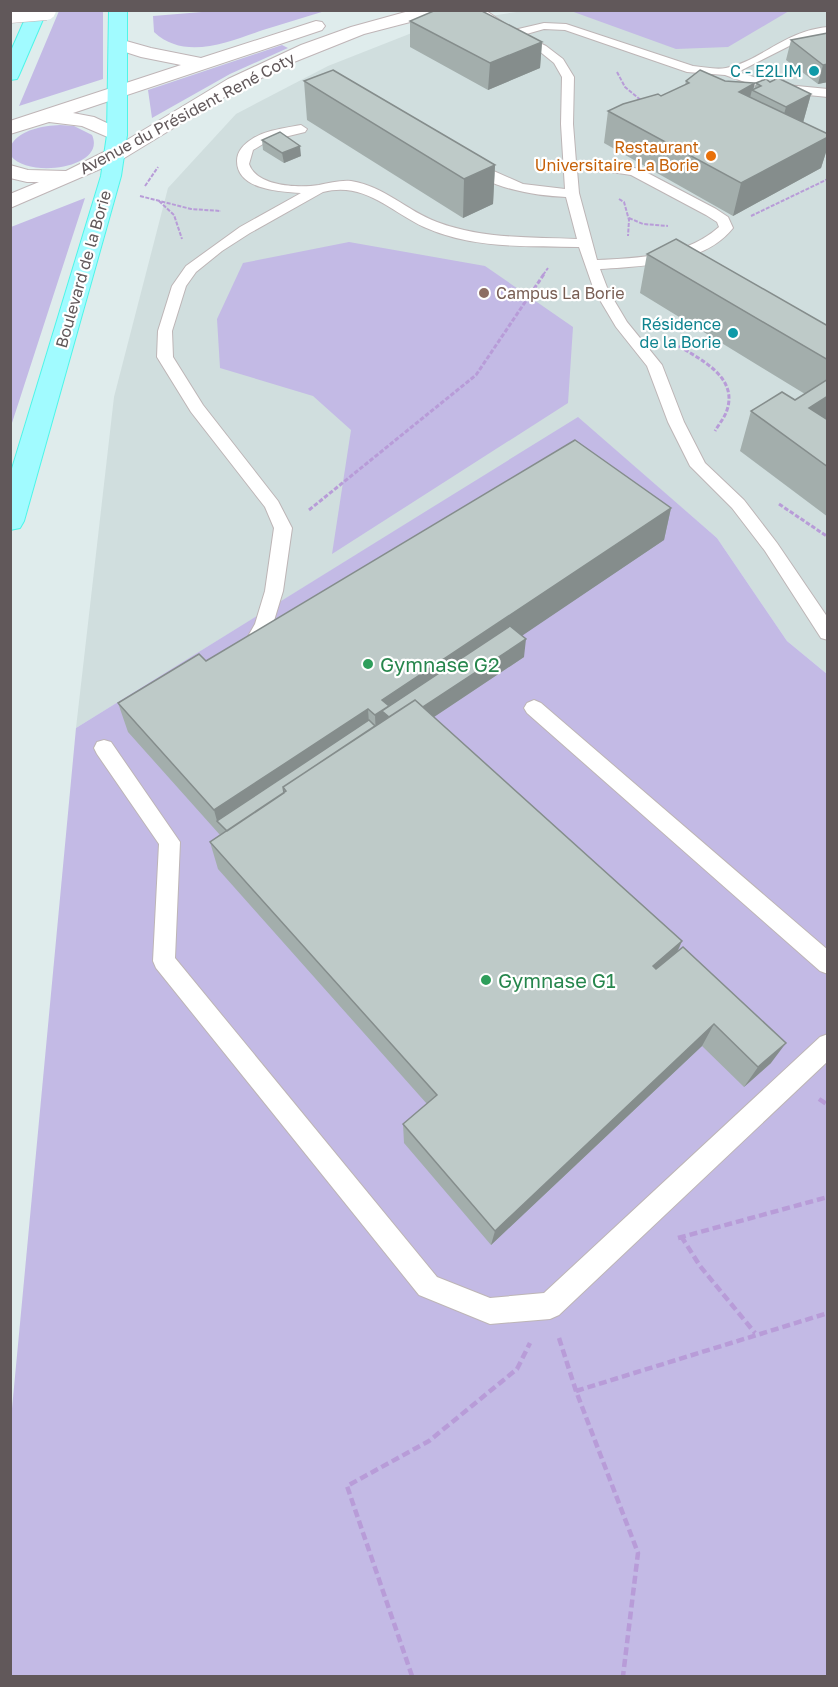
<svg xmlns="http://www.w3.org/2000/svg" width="838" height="1687" viewBox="0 0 838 1687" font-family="'Golos Text',sans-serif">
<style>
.education{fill:#d0dede}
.green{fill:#c3bae5}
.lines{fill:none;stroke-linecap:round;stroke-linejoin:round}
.lane-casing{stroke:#bdb5b6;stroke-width:2}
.secondary-casing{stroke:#bfb5b7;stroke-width:2}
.primary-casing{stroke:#4ef6e9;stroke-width:2}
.path-far2{stroke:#b89cd8;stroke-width:2;stroke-dasharray:4 1.5;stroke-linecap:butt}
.path-far1{stroke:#b89cd8;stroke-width:3;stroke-dasharray:4.5 2;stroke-linecap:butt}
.path{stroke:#b89cd8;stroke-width:4.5;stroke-dasharray:8 4;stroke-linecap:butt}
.lane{fill:#fff;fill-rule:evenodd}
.secondary{fill:#fff;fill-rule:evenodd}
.primary{fill:#a1fbff;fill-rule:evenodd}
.secondary-bridge-casing{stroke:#bfb5b7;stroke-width:21;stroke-linecap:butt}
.secondary-bridge{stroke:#fff;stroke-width:20}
.wall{fill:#a3aeac}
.shaded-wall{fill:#858d8c}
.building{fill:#becac8;stroke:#858d8c;stroke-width:1.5}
.culture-dot{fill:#0f9aa8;stroke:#fff;stroke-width:2}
.food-dot{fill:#e8710a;stroke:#fff;stroke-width:2}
.education-dot{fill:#8d6e63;stroke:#fff;stroke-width:2}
.leisure-dot{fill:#2e9e5b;stroke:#fff;stroke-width:2}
.labels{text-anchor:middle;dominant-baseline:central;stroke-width:4.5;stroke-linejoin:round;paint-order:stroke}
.far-culture-label{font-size:16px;fill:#0d838f;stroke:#fff;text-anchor:end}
.far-street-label{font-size:16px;fill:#61585a;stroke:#fff}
.far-food-label{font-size:16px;fill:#c56008;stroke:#fff;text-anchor:end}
.far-education-label{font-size:16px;fill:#785e54;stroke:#fff;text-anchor:start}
.leisure-label{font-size:20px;fill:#27864d;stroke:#fff;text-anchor:start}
</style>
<rect width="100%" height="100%" fill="#dfecec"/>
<path class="education" d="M530 10 827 11V674L787 641 717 538 578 418 76 728 114 397 168 188 236 114 328 66 432 25Z"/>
<path class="green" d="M59 11H103V79L19 106Z
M214 11V10L325 11C304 17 284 24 263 30 228 42 185 61 154 32L153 16Z
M571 11H789L728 47 676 49Z
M282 45 288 48 230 74 152 118 148 90Z
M60 125 74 126 92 135C107 168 29 179 11 156V145C21 129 43 126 60 125Z
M85 198 11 426V227Z
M349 242 485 266 573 327 568 403 332 554 351 430 313 396 220 368 217 319 243 263Z
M578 417 717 538 787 641 827 674V1676H11V1419L76 728Z"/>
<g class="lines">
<g class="lane-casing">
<path id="lane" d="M472 10H485L514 30 544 23 566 24 693 66C704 67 716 70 726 68 763 60 784 31 828 27V33L805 38 738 72 776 84 828 89V97L788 93 759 87 725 75 687 72 565 30 544 29 523 35 546 46 563 59 574 77 573 124 576 162 605 163 640 169 716 209 728 217 733 228C704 265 642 266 600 269L608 290 627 322 662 365 684 422 705 463 744 500 777 543 828 618V640L821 638 765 551 732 508 690 466 668 422 647 366 616 327 594 290 579 247C528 246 472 249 424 227 390 211 364 181 323 192L250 233 222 251 196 272 186 286 172 331 173 357 203 405 278 501 292 528 283 591 273 624 255 657 248 659 241 657 239 652 255 624 265 591 274 528 265 507 191 412 157 357 158 331 172 286 186 266 240 227 301 193C281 192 237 190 237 161 237 151 244 144 252 139 266 130 285 128 301 125L307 129 305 132 268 141 253 150 249 164C257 187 299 188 319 185 330 183 340 180 351 181 384 186 407 211 437 222 482 239 529 237 577 239L566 197C536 196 486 188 465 165L471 161 523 184 565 189 561 124 562 77 554 63 538 50 508 36ZM577 170 605 171 631 175 706 215 717 222 719 227C685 257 639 258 597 260L579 193Z
M534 700 541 703 828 950V974L820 971 527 713 524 708 527 703Z
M104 740 111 742 180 842 175 958 437 1277 490 1298 544 1293 820 1037 828 1034V1061L559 1315 550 1319 490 1324 419 1295 156 968 153 961 159 844 97 754 94 748 97 742Z"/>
</g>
<g class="secondary-casing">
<path id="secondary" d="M443 10 441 14 364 34 289 64 226 96 121 160 10 208V194L39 182H27L10 178V165L28 170 66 171 122 143 228 79 301 45 351 27 409 11Z
M316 21 322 22 325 26 322 30 73 113 94 117 124 131 127 135 124 139 117 141 82 126 49 122 10 134V121L181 65 141 57 113 48 110 44 113 40 119 39 151 48 201 58Z"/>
</g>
<g class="primary-casing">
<path id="primary" d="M29 10H47L19 75 17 79 10 80V53Z
M109 10H127V135L121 176 24 521 20 528 10 530V475L101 176 107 135Z"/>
</g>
<path class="path-far2" d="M617 72 625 87 643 102
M145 186 158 167
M140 196 191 209 221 211
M619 199 624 202 629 220 628 236
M159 201 174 215 182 239
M751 216 828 179
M629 218 643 224 668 226
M543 275 548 268"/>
<path class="path-far1" d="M679 346C701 360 738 377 727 410 725 417 719 424 715 431
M779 504 828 537
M309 510 476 375 544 274"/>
<path class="path" d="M819 1099 828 1105
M681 1236 700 1266 755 1333
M678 1238 828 1197
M559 1338 576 1391 638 1553 623 1676
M576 1391 828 1313
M412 1676 347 1486 429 1441 517 1369 530 1343"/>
<use href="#lane" class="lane"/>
<use href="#secondary" class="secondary"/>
<use href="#primary" class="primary"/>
<g class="secondary-bridge-casing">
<path id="secondary-bridge" d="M10 13 46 10"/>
</g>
<use href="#secondary-bridge" class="secondary-bridge"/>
</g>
<path class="wall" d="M410 21 542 42 540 68 488 90 410 47Z
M828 33V82L818 84 786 60 791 40Z
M304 81 495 165 493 204 463 218 307 120Z
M686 81H725L754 89 756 83 770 82 811 94 803 123 828 134V146L821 168 733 216 604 143 608 111 661 96 685 85Z
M262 140 301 156 284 163 263 150Z
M647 254 828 326V517L740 451 751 411 795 400 805 394 640 293Z
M671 508 664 540 522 635 524 657 434 717 682 941 678 951 771 1063 744 1087 702 1046 491 1245 404 1143 403 1124 427 1104 218 869 210 842 220 835 128 732 118 703 206 661Z"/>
<path class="shaded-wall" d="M542 42 540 68 488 90 490 63Z
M828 64V82L818 84 823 65Z
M755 83 753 91 752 90 745 117 739 92Z
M811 94 802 126 777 139 786 107Z
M828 137V146L821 168 733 216 741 183Z
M300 146 301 156 284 163 282 153Z
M495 165 493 204 463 218 464 179Z
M828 396V426L809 408Z
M671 508 664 540 390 725 526 639 524 657 290 813 376 738 375 715 382 700Z
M368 709 370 738 286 791 283 787 217 821 214 810Z
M682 941 671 965 643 989 653 966Z
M714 1024 702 1046 491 1245 495 1231Z
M786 1043 771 1063 744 1087 758 1067Z"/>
<path class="building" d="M436 10H480L542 42 490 63 410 21Z
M828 33V64L823 65 791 40Z
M333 70 495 165 464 179 304 81Z
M700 70 725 81 755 83 739 92 828 134V137L741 183 608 111 623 104 658 94 661 96 689 83 686 81Z
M778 78 811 94 786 107 752 90 761 86 756 83 766 79 770 82Z
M280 132 300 146 282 153 262 140Z
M676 239 828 326V360L647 254Z
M828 379V396L809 408 828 420V467L751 411 782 392 795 400Z
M575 440 671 508 382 700 389 706 375 715 368 709 214 810 118 703 199 654 206 661Z
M510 626 526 639 423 707 415 700 389 717 382 711Z
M415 700 682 941 653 966 656 969 683 947 786 1043 758 1067 714 1024 495 1231 403 1124 437 1095 210 842 286 791 283 787Z
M369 720 375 726 283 787 284 793 227 831 217 821Z"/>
<g class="culture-dot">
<circle cx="814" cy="71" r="6"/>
<circle cx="733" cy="333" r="6"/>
</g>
<circle class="food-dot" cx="711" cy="156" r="6"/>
<circle class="education-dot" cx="484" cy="293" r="6"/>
<g class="leisure-dot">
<circle cx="368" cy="664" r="6"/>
<circle cx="486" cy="980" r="6"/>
</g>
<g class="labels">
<g class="far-culture-label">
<text x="802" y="71">C - E2LIM</text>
<text x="721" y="324">Résidence<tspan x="721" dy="18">de la Borie</tspan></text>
</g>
<g class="far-street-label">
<text transform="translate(187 113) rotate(-28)">Avenue du Président René Coty</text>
<text transform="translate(83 269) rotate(-74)">Boulevard de la Borie</text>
</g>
<g class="far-food-label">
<text x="699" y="147">Restaurant<tspan x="699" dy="18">Universitaire La Borie</tspan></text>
</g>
<g class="far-education-label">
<text x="496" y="293">Campus La Borie</text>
</g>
<g class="leisure-label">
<text x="380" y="664">Gymnase G2</text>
<text x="498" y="980">Gymnase G1</text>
</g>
</g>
<rect width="838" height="1687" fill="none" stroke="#61585a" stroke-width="24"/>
</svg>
